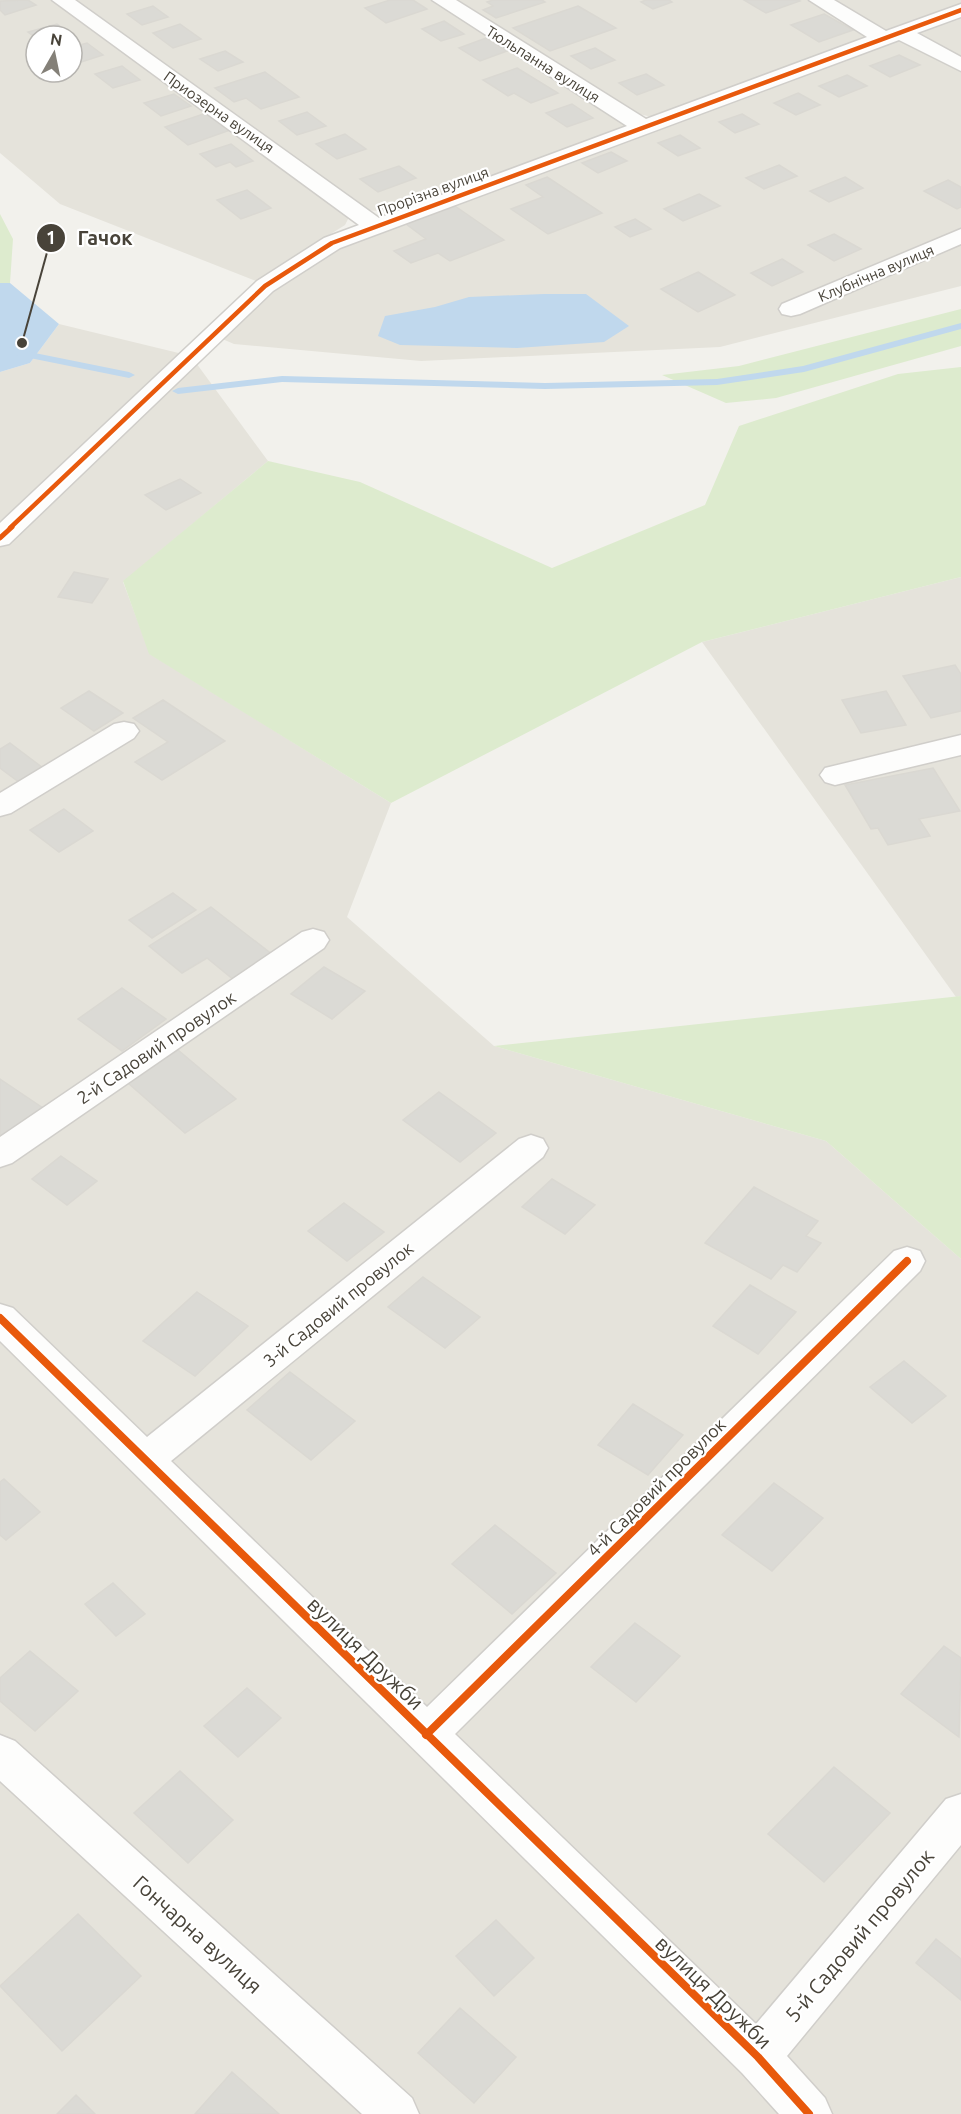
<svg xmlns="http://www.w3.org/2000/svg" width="961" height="2114" viewBox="0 0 961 2114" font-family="Ubuntu,sans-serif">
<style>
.residential{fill:#e5e3db;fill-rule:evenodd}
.green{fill:#ddebce}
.water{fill:#c0d8ed}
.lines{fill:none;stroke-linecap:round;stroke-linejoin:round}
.stream{fill:#c0d8ed;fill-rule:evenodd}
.building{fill:#dbdad5;stroke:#dad8d2;stroke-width:1.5}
.minor-casing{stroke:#d0ceca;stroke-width:3}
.minor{fill:#fdfdfc;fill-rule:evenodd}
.cycleway-far2-casing{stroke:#fff;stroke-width:8}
.cycleway-far1-casing{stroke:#fff;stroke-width:9}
.cycleway-casing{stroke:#fff;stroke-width:11}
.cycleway-far2{stroke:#e8590c;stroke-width:4.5}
.cycleway-far1{stroke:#e8590c;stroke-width:5}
.cycleway{stroke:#e8590c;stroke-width:8}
.labels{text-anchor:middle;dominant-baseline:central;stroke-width:4.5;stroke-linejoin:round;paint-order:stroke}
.far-street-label{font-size:15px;fill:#484339;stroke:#fff}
.street-label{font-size:18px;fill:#484339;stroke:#fff}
.near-street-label{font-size:21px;fill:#484339;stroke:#fff}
.leader{fill:none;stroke:#484339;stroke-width:2}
.callout-dot{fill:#484339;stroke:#fff;stroke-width:2}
.mark-label{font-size:18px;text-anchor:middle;font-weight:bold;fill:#fff}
.callout-label{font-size:20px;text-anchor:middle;font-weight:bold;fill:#484339;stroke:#fff;stroke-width:4.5;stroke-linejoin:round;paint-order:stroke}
</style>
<rect width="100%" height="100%" fill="#f2f1ec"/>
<path class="residential" d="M0 0H51L345 206 350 215 345 225 256 281 60 204 0 153ZM36 36H72V72H36Z
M72 0H433L626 121 624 128 394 212 365 210Z
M454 0H812L868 34 867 39 652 117 639 114Z
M826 0H961V4L896 30 887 31 878 29Z
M961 13V286L720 347 421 361 234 344 220 338 274 288 337 246Z
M59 324 191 356 268 461 123 582 150 654 391 803 347 917 494 1046 826 1141 961 1259V2114H0V372L30 363Z
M961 577V996L956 997 702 642Z"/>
<path class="green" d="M0 214 13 239 10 283H0Z
M961 309V346L776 398 726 403 662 375 739 366Z
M961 367V577L702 642 391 803 149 654 123 581 268 461 360 482 552 568 705 505 739 426 898 374Z
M961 996V1259L826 1141 494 1046Z"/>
<path class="water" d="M0 283H10L59 324 30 363 0 372Z
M544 294H586L629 326 604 342 517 348 400 345 378 336 385 316 435 307 469 297Z"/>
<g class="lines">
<path class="stream" d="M961 323V329L804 372 717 385 545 389 282 382 178 394 172 391 178 388 282 376 545 383 717 379 803 366Z
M0 346 129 372 135 375 129 378 0 352Z"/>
</g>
<path class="building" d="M28 0 36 5 5 15 0 10V1Z
M390 0H413L427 9 386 23 365 8Z
M493 0H542L545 2 496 18 483 10 493 6 487 2Z
M646 0H669L672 2 653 9 641 2Z
M744 0H798L800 1 766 13Z
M153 6 168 17 142 25 127 14Z
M578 6 616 28 550 51 513 28Z
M824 14 853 30 819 42 791 25Z
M444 21 464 34 441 41 422 29Z
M57 24 70 33 36 38 28 32Z
M180 24 201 39 173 48 153 33Z
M486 38 507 51 480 61 459 48Z
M87 43 103 55 72 65V47Z
M595 48 615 60 591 69 571 56Z
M225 51 243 62 218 71 200 59Z
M899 55 920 65 890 77 870 66Z
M122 66 140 80 113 88 95 74Z
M517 68 558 93 531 103 514 93 508 96 483 80Z
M265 72 299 97 261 109 246 98 234 102 215 88Z
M646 74 664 85 637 95 619 83Z
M847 75 867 86 839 97 819 86Z
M798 93 820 105 796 115 774 103Z
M174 94 191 106 161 116 144 103Z
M572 104 593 118 567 127 546 113Z
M209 112 233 129 188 145 165 127Z
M307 112 326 126 297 135 279 121Z
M742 114 759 124 735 133 719 122Z
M345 134 366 149 337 159 316 144Z
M680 135 700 148 678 156 658 143Z
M231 144 253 161 236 167 230 162 216 167 200 154Z
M611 152 627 161 598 173 582 163Z
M779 165 797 176 764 189 746 178Z
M399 166 416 178 378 192 360 179Z
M547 177 602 213 548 234 511 209 543 197 526 185Z
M845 177 863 188 829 202 810 191Z
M948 180 961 187V207L957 209 924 191Z
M247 190 271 208 241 219 217 200Z
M699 194 720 206 683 221 664 209Z
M455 206 504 240 450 261 438 253 411 263 394 251 426 239 406 224Z
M635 219 651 229 630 237 615 227Z
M834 234 861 249 834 261 808 245Z
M782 259 803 272 772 286 751 273Z
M698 272 735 295 698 312 661 289Z
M180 479 201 493 166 510 145 495Z
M74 572 108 579 92 603 58 597Z
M955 665 961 674V711L931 718 903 676Z
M89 691 123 713 94 731 61 708Z
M886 691 906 725 861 733 842 700Z
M163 700 225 741 162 780 135 762 168 742 133 718Z
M10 743 47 771 23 785 0 768V749Z
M933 768 960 811 919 819 930 836 888 845 878 828 871 829 845 785Z
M64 809 93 831 59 852 30 830Z
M173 893 196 910 152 938 129 920Z
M211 907 273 955 234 980 207 958 182 973 149 946Z
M324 967 365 991 332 1019 291 994Z
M122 988 166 1019 122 1051 78 1019Z
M178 1050 236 1099 185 1133 127 1082Z
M0 1079 46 1110 0 1147Z
M439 1092 496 1133 460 1162 403 1120Z
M61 1156 97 1181 67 1205 32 1179Z
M552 1179 595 1205 565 1234 522 1207Z
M754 1187 818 1221 806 1236 821 1243 797 1272 783 1265 771 1279 705 1243Z
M344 1203 384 1232 347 1261 308 1231Z
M423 1277 480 1317 445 1348 388 1307Z
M750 1285 796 1312 758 1354 713 1326Z
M197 1292 248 1326 195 1376 143 1341Z
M904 1361 946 1396 912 1423 870 1387Z
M290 1372 355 1421 311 1460 247 1410Z
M633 1404 683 1435 648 1475 598 1445Z
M4 1479 40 1512 6 1540 0 1535V1482Z
M774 1483 823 1518 772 1571 722 1535Z
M495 1525 556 1573 512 1614 452 1564Z
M113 1583 145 1614 116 1636 85 1604Z
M635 1623 680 1656 636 1702 591 1667Z
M944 1646 961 1658 959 1737 901 1694Z
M30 1651 78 1691 35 1731 0 1701V1678Z
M247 1688 281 1718 238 1757 204 1726Z
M834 1767 890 1813 824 1882 768 1834Z
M180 1771 233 1820 188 1863 134 1813Z
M78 1914 141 1976 62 2051 0 1986Z
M496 1920 534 1958 494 1996 456 1956Z
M936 1939 961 1959V2000L916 1963Z
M460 2008 516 2057 474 2103 418 2053Z
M232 2072 279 2114H195Z
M76 2095 95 2114H57Z"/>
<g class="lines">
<g class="minor-casing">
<path id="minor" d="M52 0H75L379 218 627 126 432 0H456L646 119 867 37 809 0H834L886 31 961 4V17L917 33 961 57V71L899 40 340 248 273 291 9 544 0 546V523L257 281 324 238 359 225Z
M961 229V244L800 314 791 316 782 314 779 309 782 304Z
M124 722 134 724 139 731 134 738 11 813 0 816V793L114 724Z
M961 735V755L835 785 825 782 820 775 825 768Z
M313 929 324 932 329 940 324 948 12 1163 0 1167V1137L302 932Z
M531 1135 543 1139 548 1148 543 1157 171 1461 427 1707 894 1251 907 1247 920 1251 925 1261 920 1271 455 1734 756 2024 946 1799 961 1794V1845L787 2056 825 2098 832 2114H779L742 2073 0 1341V1304L13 1308 147 1437 519 1139Z
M0 1735 15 1741 412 2098 419 2114H362L0 1781Z"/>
</g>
<use href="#minor" class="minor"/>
<g class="cycleway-far2-casing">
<path id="cycleway-far2" d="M10 528 265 286 332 243 961 10"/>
</g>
<g class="cycleway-far1-casing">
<path id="cycleway-far1" d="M0 538 12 527"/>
</g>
<g class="cycleway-casing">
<path id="cycleway" d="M0 1318 758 2057 809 2114
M426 1735 907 1261"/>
</g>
<use href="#cycleway-far2" class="cycleway-far2"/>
<use href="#cycleway-far1" class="cycleway-far1"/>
<use href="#cycleway" class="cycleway"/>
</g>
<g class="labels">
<g class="far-street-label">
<text transform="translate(543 64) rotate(32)">Тюльпанна вулиця</text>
<text transform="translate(219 112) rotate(35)">Приозерна вулиця</text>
<text transform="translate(433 191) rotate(-20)">Прорізна вулиця</text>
<text transform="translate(876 273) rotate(-23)">Клубнічна вулиця</text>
</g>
<g class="street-label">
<text transform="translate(156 1047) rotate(-34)">2-й Садовий провулок</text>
<text transform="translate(338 1304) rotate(-39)">3-й Садовий провулок</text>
<text transform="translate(656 1487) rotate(-45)">4-й Садовий провулок</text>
</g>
<g class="near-street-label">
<text transform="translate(366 1653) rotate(44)">вулиця Дружби</text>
<text transform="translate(198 1934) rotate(42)">Гончарна вулиця</text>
<text transform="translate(859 1935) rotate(-50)">5-й Садовий провулок</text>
<text transform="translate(714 1992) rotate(44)">вулиця Дружби</text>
</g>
</g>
<path class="leader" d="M22 343L51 238"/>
<g class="callout-dot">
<circle cx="22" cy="343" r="6"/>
<circle cx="51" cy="238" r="15"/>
</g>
<g class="mark-label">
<text x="51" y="244">1</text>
</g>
<g class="callout-label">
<text x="105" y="245">Гачок</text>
</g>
<g transform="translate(54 54) rotate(9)"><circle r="28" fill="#ffffff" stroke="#b6b4b0" stroke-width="1.5"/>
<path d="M0-4.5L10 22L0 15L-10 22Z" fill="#848078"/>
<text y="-9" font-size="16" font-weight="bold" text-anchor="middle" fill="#484339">N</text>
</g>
</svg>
